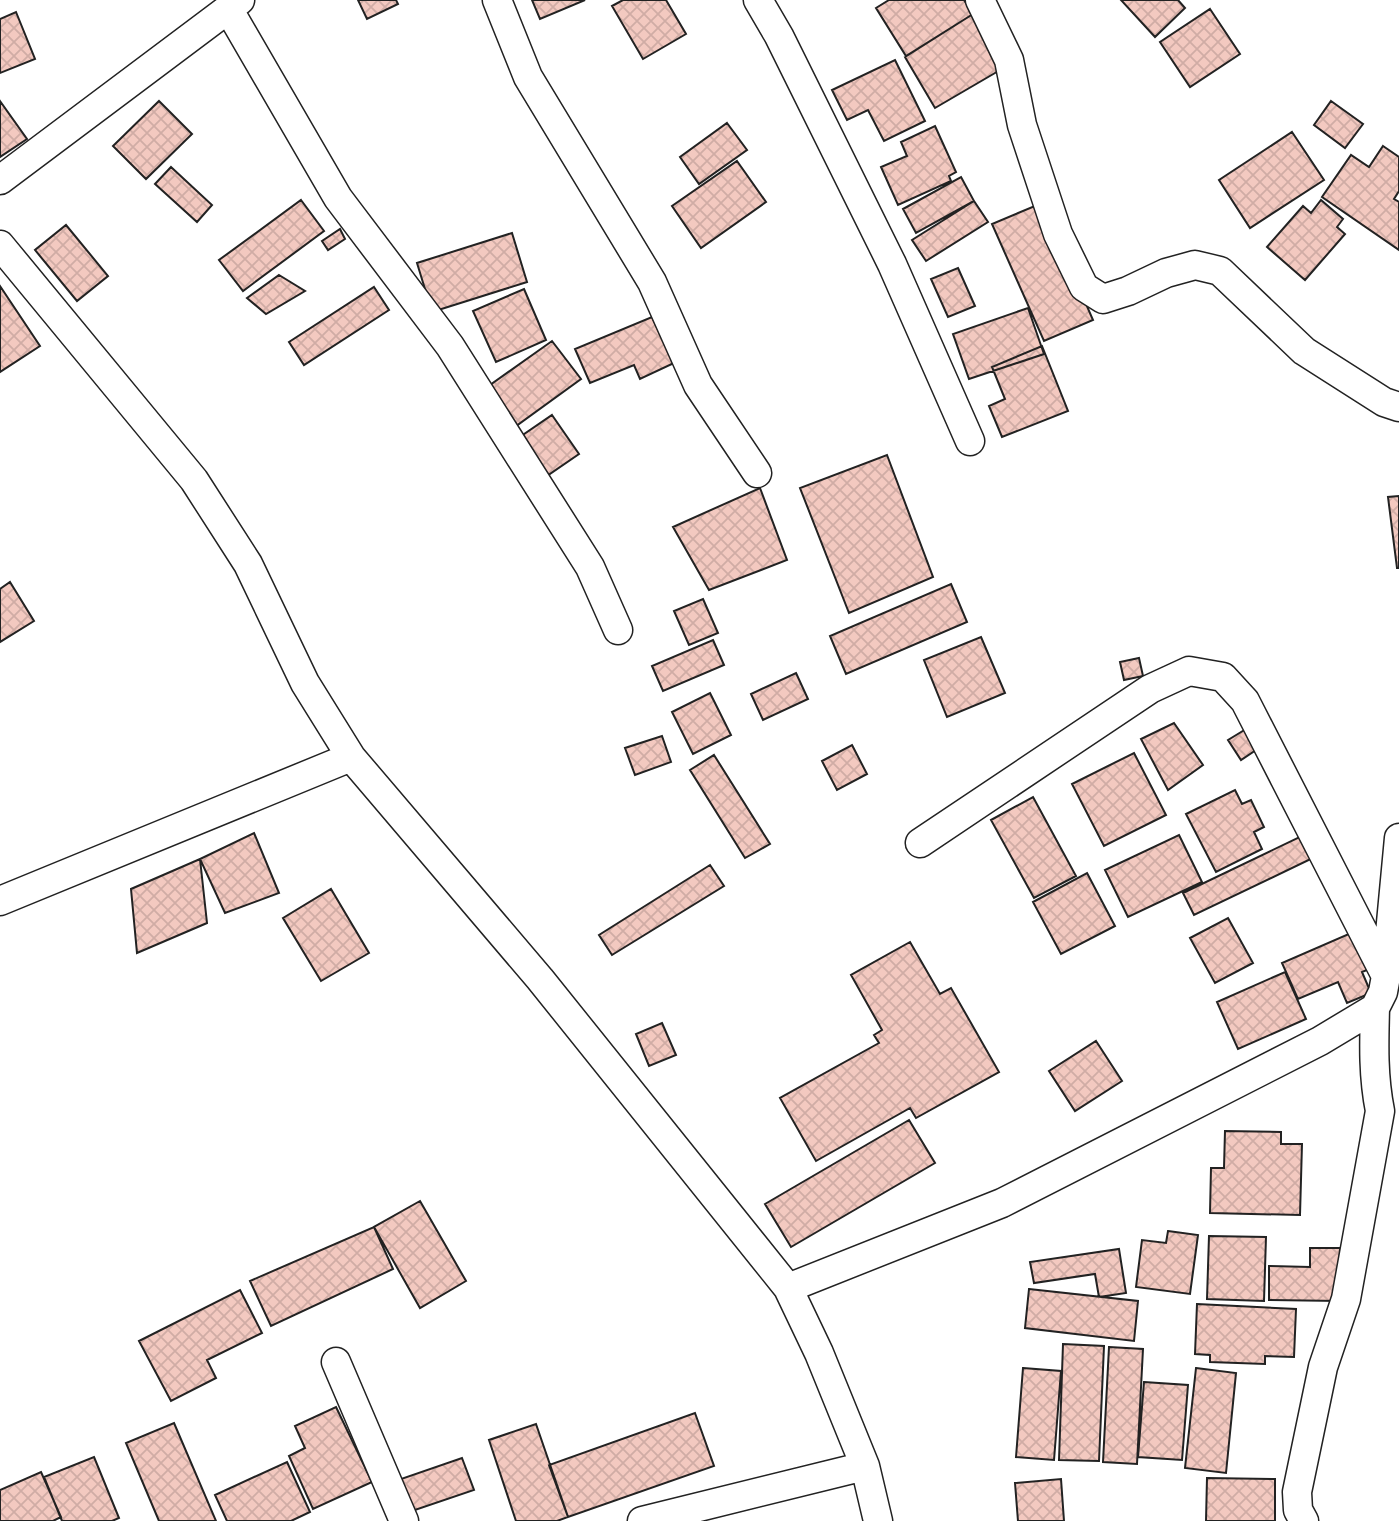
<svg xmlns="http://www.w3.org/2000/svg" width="1399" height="1521" viewBox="0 0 1399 1521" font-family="Lato,sans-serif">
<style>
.building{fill:url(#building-cross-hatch);stroke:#222;stroke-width:2}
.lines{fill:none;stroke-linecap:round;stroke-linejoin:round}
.minor-casing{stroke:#222;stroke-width:31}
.minor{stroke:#fff;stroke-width:28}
</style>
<defs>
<pattern id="building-cross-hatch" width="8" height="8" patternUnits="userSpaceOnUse" patternTransform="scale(1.75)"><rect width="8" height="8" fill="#f3c9c0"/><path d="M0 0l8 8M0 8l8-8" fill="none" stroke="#d0aca5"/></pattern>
</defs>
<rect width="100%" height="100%" fill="#fff"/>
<path class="building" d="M358 0H396L398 4 367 19Z
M532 0H585L540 19Z
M623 0H666L686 34 643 59 612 6Z
M889 0H964L973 14 906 56 876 8Z
M1121 0H1178L1185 8 1155 37Z
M1210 9 1240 54 1190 87 1160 42Z
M16 12 35 59 0 73V19Z
M973 14 1007 66 935 108 905 57Z
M895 60 925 121 884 141 868 110 847 120 832 90Z
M0 101 27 139 0 157Z
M159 101 192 134 146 179 113 146Z
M1331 101 1363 124 1345 148 1314 125Z
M727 123 747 150 699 184 680 157Z
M935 126 956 172 949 176 951 181 898 205 881 167 907 156 901 142Z
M1292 132 1324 180 1250 228 1219 180Z
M1383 146 1399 157V191L1394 199 1399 202V250L1322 197 1351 155 1369 167Z
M737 161 766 202 701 248 672 206Z
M171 167 212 205 197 222 155 184Z
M961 177 974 201 916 233 903 209Z
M301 200 324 231 243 291 219 260Z
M1321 200 1343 219 1337 227 1345 234 1305 280 1267 247 1303 206 1311 213Z
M974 201 988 222 926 261 912 240Z
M1042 203 1093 320 1044 341 992 224Z
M66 225 108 276 77 301 35 250Z
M340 229 345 239 328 250 322 241Z
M512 233 527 282 432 312 417 263Z
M958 268 975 306 948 317 931 279Z
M279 275 305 291 266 314 247 298Z
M0 286 40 346 0 372Z
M374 287 389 310 304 365 289 342Z
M524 289 546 340 496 362 473 311Z
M1028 308 1044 354 969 379 953 334Z
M652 317 674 363 640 379 634 365 590 383 575 349Z
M552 341 581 379 512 429 483 390Z
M1042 346 1068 411 1002 437 989 406 1005 399 992 367Z
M552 415 579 454 541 480 514 441Z
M887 455 933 577 849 613 800 488Z
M760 488 787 560 709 590 673 527Z
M1399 496V568H1397L1388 497Z
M10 582 34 621 0 642V589Z
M951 584 967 622 846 674 830 636Z
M703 599 718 633 689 645 674 611Z
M981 637 1005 693 947 717 924 660Z
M713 640 724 665 663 691 652 666Z
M1139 658 1143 676 1124 680 1120 662Z
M796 673 808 699 763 720 751 694Z
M710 693 731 735 693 754 672 712Z
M1174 723 1203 765 1168 790 1141 739Z
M1246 729 1259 748 1241 760 1228 740Z
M662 736 671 762 635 775 625 748Z
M852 745 867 774 837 790 822 761Z
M1134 753 1166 815 1104 846 1072 784Z
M714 755 770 844 745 858 690 770Z
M1235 790 1242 804 1251 800 1264 827 1254 832 1262 849 1216 872 1186 814Z
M1033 797 1076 876 1034 898 991 820Z
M254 833 279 893 225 913 200 859Z
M1308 833 1319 855 1194 915 1183 893Z
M1179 835 1202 882 1128 917 1105 870Z
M200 859 207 923 137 953 131 889Z
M710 865 724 886 612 955 599 935Z
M1087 873 1115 926 1061 954 1033 902Z
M331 889 369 953 321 981 283 918Z
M1228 918 1253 963 1215 983 1190 938Z
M1351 933 1367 970 1362 972 1371 993 1347 1003 1338 982 1298 999 1282 963Z
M910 942 940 994 951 988 999 1072 916 1118 910 1108 816 1161 780 1098 879 1043 874 1035 882 1030 851 975Z
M1285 972 1306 1019 1238 1049 1217 1002Z
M662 1023 676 1055 649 1066 636 1034Z
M1096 1041 1122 1081 1075 1111 1049 1071Z
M909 1120 935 1163 791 1247 765 1204Z
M1225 1131 1281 1132V1144H1302L1300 1215 1210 1213 1211 1168H1224Z
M420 1201 466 1281 420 1308 374 1227Z
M374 1227 393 1269 271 1326 250 1281Z
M1168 1231 1198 1235 1190 1294 1136 1287 1142 1240 1166 1243Z
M1209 1236 1266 1237 1264 1301 1207 1299Z
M1310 1248H1340L1339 1301 1269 1300V1266L1310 1267Z
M1119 1249 1126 1293 1099 1297 1095 1274 1034 1283 1030 1262Z
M1029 1289 1138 1301 1134 1341 1025 1328Z
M240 1290 262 1333 207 1360 216 1378 171 1401 139 1341Z
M1197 1304 1296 1309 1294 1357 1265 1356V1364L1210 1362V1355L1195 1354Z
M1063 1344 1104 1346 1099 1461 1059 1460Z
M1109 1347 1143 1349 1137 1464 1103 1462Z
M1023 1368 1061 1371 1054 1460 1016 1457Z
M1196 1368 1236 1373 1226 1473 1185 1468Z
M1144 1382 1188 1385 1182 1460 1138 1457Z
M336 1407 372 1482 313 1509 289 1456 305 1448 295 1426Z
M695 1413 714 1466 568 1517 549 1465Z
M174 1423 216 1521H159L126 1443Z
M536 1424 568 1517 557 1521H516L489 1440Z
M94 1457 119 1518 112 1521H62L44 1477Z
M462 1458 474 1490 409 1512 398 1480Z
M287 1462 310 1512 291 1521H227L215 1495Z
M41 1472 61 1517 53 1521H0V1490Z
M1207 1478 1275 1479V1521H1206Z
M1061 1479 1064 1521H1018L1015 1483Z"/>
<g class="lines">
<g class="minor-casing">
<path id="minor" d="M497 0 528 77 652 282 698 385 757 473
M758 0 779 36 892 264 970 441
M980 0 1009 60 1022 125 1058 234 1084 287 1103 299 1128 291 1166 273 1195 265 1220 271 1304 351 1384 402 1399 407
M229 10 338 198 450 346 590 567 618 630
M0 180 240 0
M0 245 194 480 248 564 305 683 351 757 540 979 788 1288 819 1353 865 1466 878 1521
M920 843 1150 689 1189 671 1223 677 1245 701 1386 976
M0 901 351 757
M788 1288 1002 1203 1320 1041 1375 1008 1383 992 1386 976 1399 838
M336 1362 404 1521
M642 1521 865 1466
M1304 1521 1298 1510 1297 1492 1323 1367 1346 1299 1380 1111C1373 1076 1374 1044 1375 1008"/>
</g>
<use href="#minor" class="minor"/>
</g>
</svg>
